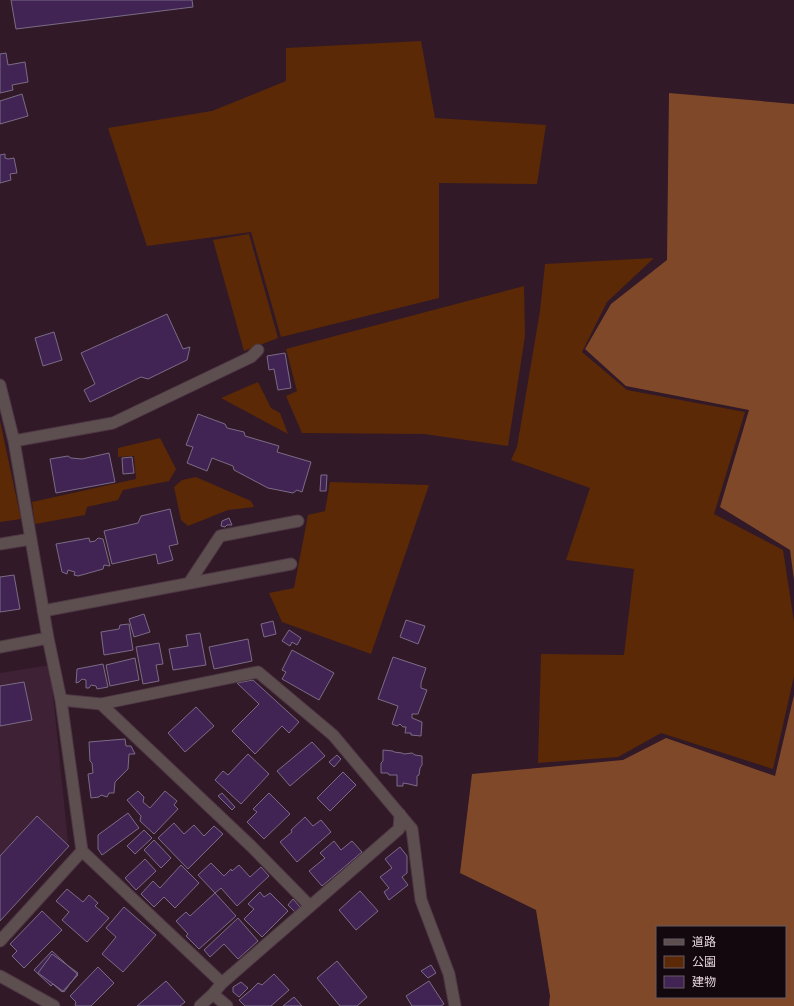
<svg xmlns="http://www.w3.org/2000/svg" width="794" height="1006" viewBox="0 0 794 1006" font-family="'DejaVu Sans','Noto Sans JP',sans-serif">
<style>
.built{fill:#3e2134}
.green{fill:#5b2906}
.forest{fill:#7f4929;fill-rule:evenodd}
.building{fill:#412454;stroke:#7b6c86}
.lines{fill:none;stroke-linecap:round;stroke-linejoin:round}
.minor-casing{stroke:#4e3744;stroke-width:13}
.minor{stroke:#5d4e4f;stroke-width:11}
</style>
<rect width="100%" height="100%" fill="#311927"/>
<path class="built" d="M50 665 68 842 0 921V673Z"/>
<path class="green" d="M421 41 435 118 546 125 537 184 439 183V298L281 337 251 232 147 246 108 128 212 111 286 81V48Z
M249 234 278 338 244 351 213 240Z
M654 258 607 302 582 352 627 390 745 412 714 514 783 550 794 622V676L773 769 661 733 618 757 538 763 541 654 624 655 634 569 566 560 590 488 511 460 517 447 540 311 545 264Z
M524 286 525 336 508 446 424 434 302 433 286 396 297 391 286 349Z
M258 382 271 408 280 413 288 434 221 398Z
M0 421 21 519 0 522Z
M160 438 176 469 169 481 123 490 118 500 87 507 85 515 35 524 32 502 136 479 134 456 118 457V448Z
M196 477 251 501 254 507 228 510 188 526 181 520 174 487 182 480Z
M330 482 429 485 371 654 282 622 269 593 294 588 308 515 325 511Z"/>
<path class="forest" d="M669 93 794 104V580L790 550 720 507 749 410 626 386 585 349 611 304 667 260Z
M794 695V1006H549L550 996 536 910 460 873 472 774 623 760 666 738 775 776ZM657 927H785V997H657Z"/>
<path class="building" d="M11 0H192L193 7 16 29Z
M6 53 8 65 25 62 28 82 12 85 13 90 0 93V54Z
M22 94 28 116 0 124V101Z
M5 154V158L8 159 14 158 17 173 10 174 11 180 0 183V155Z
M167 314 183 349 190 347 187 360 148 379 141 377 90 402 84 390 95 384 81 353Z
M54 332 62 360 43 366 35 338Z
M285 353 291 388 278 390 274 369 269 370 267 356Z
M198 414 225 424 227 428 244 432 245 436 279 446 277 452 311 462 302 492 297 490 293 493 268 488 234 470 233 466 212 458 207 471 187 463 193 447 186 445Z
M109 453 115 482 56 493 50 459 68 456 71 458 82 459Z
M132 457 134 473 123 474 122 458Z
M321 475H327L326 491H320Z
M170 509 178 544 169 546 173 560 158 564 156 554 112 564 104 531 138 523 141 516Z
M229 518 232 525H227L225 527 221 526 222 521Z
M89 538 90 542 95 541 98 538 103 539 110 566 104 565 103 569 78 576 74 575 75 572 68 570 67 574 62 572 56 544Z
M14 575 20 609 0 612V577Z
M144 614 150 632 134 637 129 619Z
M406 620 425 626 418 644 400 637Z
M273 621 276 634 264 637 261 624Z
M129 624 133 650 104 655 101 632 119 629 120 625Z
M289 630 301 638 297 645 292 642 290 646 282 641Z
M200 633 206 665 173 670 169 649 188 646 186 635Z
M248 639 252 661 214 669 209 647Z
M159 643 163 664 156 665 159 681 143 684 136 647Z
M292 650 334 673 319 700 282 679 286 672 282 670Z
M393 657 426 668 421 683V688L427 690 418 714H412V718L422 722 421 736 411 735V733H405L406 727H403L400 724 397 726 392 724 398 706 378 699Z
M135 658 139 680 110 686 106 665Z
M103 664 108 687 97 689 96 686 91 685 89 688H86V680L82 679 79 682 76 683 77 669Z
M253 680 299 722 289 733 282 726 255 754 232 731 259 704 237 683Z
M24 682 32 720 0 726V686Z
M196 707 214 726 185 752 168 733Z
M125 739 126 746H131L135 754H129L128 769 115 782 114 793H109L107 797 101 795 99 797 91 798 88 774 93 773 92 763 90 761 89 742Z
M312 742 325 756 290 786 277 771Z
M383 750 393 751 394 752 402 753 404 754 412 753 415 755 422 756V765L420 768 419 775 417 776V786L409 784 403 783V786H397V775H389L388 773H381V763L383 761Z
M248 754 269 774 241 804 215 780 223 771 228 775Z
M337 755 341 759 334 767 329 762Z
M343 772 356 785 330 811 317 798Z
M138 791 144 797 143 802 150 808 165 791 177 801 174 805 178 809 154 834 140 821 141 816 127 800Z
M222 793 235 807 232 810 218 796Z
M269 793 290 814 264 839 247 822 257 812 253 809Z
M128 813 139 828 102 855 98 849V835Z
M37 816 69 846 0 921V856Z
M305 817 313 826 321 820 331 832 297 862 280 842 292 832 291 830Z
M174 823 184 834 194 825 204 836 214 826 223 834 188 869 158 838Z
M144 830 152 838 135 854 127 846Z
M154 840 171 858 161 868 144 850Z
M334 841 341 850 352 841 362 852 322 886 309 871 325 858 320 853Z
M400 847 407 856V873L402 877 408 885 389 900 384 892 389 888 380 877 392 868 385 859Z
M145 859 156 871 136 890 125 878Z
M211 863 224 876 231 869 232 871 239 865 250 877 261 867 269 876 237 906 221 888 215 893 198 875Z
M181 865 199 883 175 908 164 897 154 907 141 894 153 881 160 888Z
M67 889 83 902 89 895 98 903 95 906 109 918 87 942 62 920 69 912 56 901Z
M360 891 378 911 356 930 339 910Z
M260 892 264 897 270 893 288 911 262 937 244 919 254 909 248 904Z
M215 893 236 916 199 949 186 936 188 934 176 921 186 912 190 916Z
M293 899 300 907 295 912 288 905Z
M124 907 156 935 123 972 102 954 116 937 106 928Z
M42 911 62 930 24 968 12 956 17 951 10 944Z
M238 918 258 941 238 959 224 944 210 957 204 950Z
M52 951 78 975 62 992 53 984 51 986 34 970Z
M52 954 78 973 64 992 38 973Z
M337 961 367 997 357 1006H340L317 978Z
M431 965 436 973 428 978 421 971Z
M98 967 114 983 91 1006H77L75 1005 76 1002 70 996Z
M274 974 289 990 271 1006H245L239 1000 251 990 258 983 262 985Z
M166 981 185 1002 180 1006H137Z
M429 981 444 1004 441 1006H412L406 996Z
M241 982 248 988 239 997 233 992V987Z
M294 997 302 1006H283Z"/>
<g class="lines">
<g class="minor-casing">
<path id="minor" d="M0 385 14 441 48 638 61 700 82 851 222 983
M14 441 113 423 251 357 258 350
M0 544 31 539
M189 583 220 536 298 521
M43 611 291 564
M0 647 48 638
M61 700 101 704 258 672 333 735 412 829 421 900 449 974 455 1006
M101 704 252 847 310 906
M0 941 82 851
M0 976 54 1006
M213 994 227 1006
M200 1006 213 994 222 983 399 829 400 814"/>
</g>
<use href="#minor" class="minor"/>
</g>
<rect x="656" y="926" width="130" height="72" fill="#12080e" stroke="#675a62"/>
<rect x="664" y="939" width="20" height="6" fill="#5d4e4f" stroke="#675a62"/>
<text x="692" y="946" font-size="12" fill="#e7d6df">道路</text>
<rect x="664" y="956" width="20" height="12" fill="#5b2906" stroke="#675a62"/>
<text x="692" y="966" font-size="12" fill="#e7d6df">公園</text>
<rect x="664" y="976" width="20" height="12" fill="#412454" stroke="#675a62"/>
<text x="692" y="986" font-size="12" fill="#e7d6df">建物</text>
</svg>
